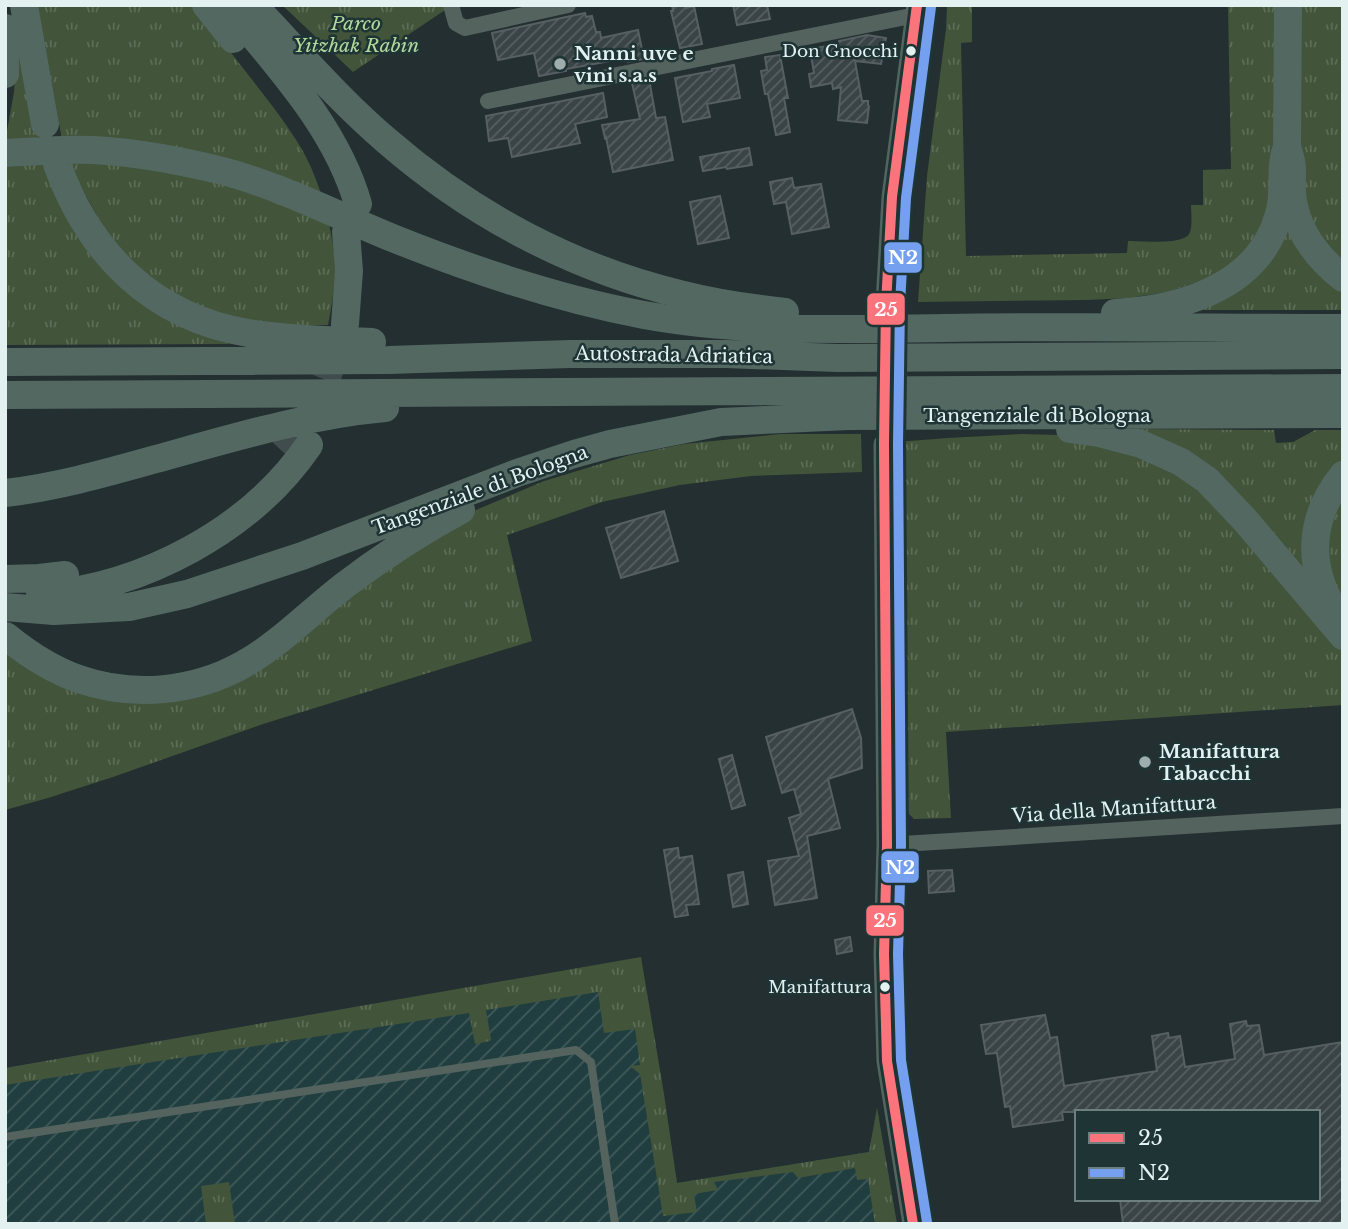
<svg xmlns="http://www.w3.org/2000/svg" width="1348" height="1229" viewBox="0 0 1348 1229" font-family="'Libre Baskerville',serif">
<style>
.industrial{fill:url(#industrial-furrows)}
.grass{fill:url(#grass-tufts)}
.building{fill:url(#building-hatch);stroke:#565f62;stroke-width:2}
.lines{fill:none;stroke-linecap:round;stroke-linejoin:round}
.highway-tunnel{stroke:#404c4d;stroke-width:28;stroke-dasharray:28 14;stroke-linecap:butt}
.lane{stroke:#55635f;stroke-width:8}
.street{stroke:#55635f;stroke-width:16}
.secondary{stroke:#53655f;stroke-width:21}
.highway{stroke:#536861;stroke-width:28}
.bus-1-casing{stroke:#1e3435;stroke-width:16}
.bus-2-casing{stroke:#1e3435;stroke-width:16}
.bus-1{stroke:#fc747b;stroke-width:10}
.bus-2{stroke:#74a0ef;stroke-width:10}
.bus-dot{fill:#e3f1f1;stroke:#1e3435;stroke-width:2.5}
.poi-dot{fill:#a0adad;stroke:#1e3435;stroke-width:2.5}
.labels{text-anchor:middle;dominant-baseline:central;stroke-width:5;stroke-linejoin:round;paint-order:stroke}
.bus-label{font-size:17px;fill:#e3f1f1;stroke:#1e3435;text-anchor:end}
.park-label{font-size:19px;font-style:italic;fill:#b2d99c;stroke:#1e3435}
.poi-label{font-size:19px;font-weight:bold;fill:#e3f1f1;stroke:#1e3435;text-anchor:start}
.street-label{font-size:19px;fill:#e3f1f1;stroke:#1e3435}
.line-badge{stroke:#1e3435;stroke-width:2.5}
.badge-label{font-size:19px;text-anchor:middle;font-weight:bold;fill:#fff}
</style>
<defs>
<pattern id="industrial-furrows" width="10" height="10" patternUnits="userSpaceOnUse" patternTransform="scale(1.75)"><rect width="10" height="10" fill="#203e3f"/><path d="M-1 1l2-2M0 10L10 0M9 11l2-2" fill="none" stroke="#405a5b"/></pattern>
<pattern id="grass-tufts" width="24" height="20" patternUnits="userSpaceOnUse" patternTransform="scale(1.75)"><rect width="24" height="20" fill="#42543a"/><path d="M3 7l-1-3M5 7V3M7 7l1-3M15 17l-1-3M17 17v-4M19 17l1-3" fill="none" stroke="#5d6d57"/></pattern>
<pattern id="building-hatch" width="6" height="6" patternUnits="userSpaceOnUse" patternTransform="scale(1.75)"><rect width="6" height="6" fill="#3a4346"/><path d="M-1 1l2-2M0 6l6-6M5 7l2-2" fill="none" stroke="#565f61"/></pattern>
</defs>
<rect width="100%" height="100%" fill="#232f30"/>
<path class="industrial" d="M643 970 677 1183 869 1152 877 1108 897 1224H5V1069Z"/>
<path class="grass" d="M38 5H193C213 29 231 53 250 77 267 99 284 120 298 143 320 177 336 236 335 277 334 293 331 309 328 325H291L240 321 181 300 145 274 113 245 65 157Z
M282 5H444L445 10 353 72Z
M947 5 972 6V42L961 43 966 256 1127 253 1128 241C1140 241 1183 245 1189 234 1193 227 1191 213 1191 205H1203V170L1231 169 1228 5H1278L1277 168 1259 238 1226 273 1167 292 1128 298 1088 300 918 302 927 176 946 29Z
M1297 5H1343V268L1301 208Z
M23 50 78 228 230 341 228 344 5 345V142L14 92 16 57Z
M1285 223 1343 287V310H1198Z
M1139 429 1274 430 1276 443 1293 442 1315 430H1343V464L1307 575Z
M780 434H861L862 472 751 476 680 485 602 502 507 535 532 641 263 724 113 777 48 798 5 810V651L195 691 462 516 544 481 630 455 684 444Z
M1022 434 1058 435 1096 441 1183 472 1343 643V705L946 732 951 818 914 819 896 801 895 786 896 442 948 438Z
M1343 486V615L1326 583 1331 505Z
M641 957 664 1094 677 1183 869 1152 877 1108 897 1224H875L868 1179 857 1180 855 1168 798 1178 793 1172 714 1182 718 1190 694 1194 697 1212 663 1216 640 1074 630 1066 640 1065 635 1029 604 1033 598 992 486 1010 491 1040 490 1041 475 1044 469 1013 5 1085V1068Z
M229 1182 235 1224H206L201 1186Z"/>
<path class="building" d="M672 5H685L686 8 694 6 702 44 680 48 671 11H673Z
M733 5H767L770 19 737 25Z
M585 13 586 17 592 16 596 32H600L601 38 638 30 644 59 628 62 627 58 566 69V71L539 76 534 53 498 60 492 33Z
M867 35 886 38 881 64 855 61 862 101H868V105L869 106 867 123 838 120 841 87 833 89 832 83 811 87 809 74 814 73 810 49 839 44V41Z
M780 55 788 98H784L790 132 776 135 768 94H765L761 71 767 70 765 57Z
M734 65 740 98 707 104 710 117 683 122 675 78 712 71V69Z
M649 79 656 118 665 117 673 160 613 172 606 137 605 138 602 125 640 119 632 83Z
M603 93 607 117 575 124 580 143 512 157 508 138 489 141 486 116Z
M749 148 752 165 727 169 726 167 703 171 700 157Z
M792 178 794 188 821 184 829 227 792 234 786 202 774 204 770 182Z
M720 196 729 238 698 244 690 202Z
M664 511 678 561 621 578 606 528Z
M852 709 861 738 862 768 828 779 840 828 807 836 817 898 775 905 768 861 799 856 789 818 801 814 794 789 782 793 766 737Z
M732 755 745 805 732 809 719 759Z
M678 848 679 858 692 856 699 904 686 905 688 915 675 917 664 850Z
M952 870 954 891 929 893 928 871Z
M743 872 748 904 733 907 728 875Z
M850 937 852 951 837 954 835 940Z
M1045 1015 1050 1038 1057 1037 1064 1086 1157 1071 1152 1036 1168 1033 1169 1038 1180 1036 1185 1067 1235 1059 1230 1024 1246 1021 1247 1026 1259 1025 1264 1055 1343 1042V1224H1123L1120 1199H1318V1112H1062L1063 1120 1013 1127 1010 1106 1005 1107 997 1053 986 1054 981 1025Z"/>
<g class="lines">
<path class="highway-tunnel" d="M283 452C310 423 328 378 340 340"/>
<path class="lane" d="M5 1137 576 1050 591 1062 615 1224"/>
<path class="street" d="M451 5 456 23 465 28 568 5
M488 101 916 15
M887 845 1343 816"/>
<path class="secondary" d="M886 304 892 197 917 5
M884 444 887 845 884 954 887 1061 913 1224"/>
<path class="highway" d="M24 5 45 124
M206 5 233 39
M228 5C278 67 336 127 358 204
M253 5C297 51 339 100 387 141 471 214 572 268 680 294 715 303 750 308 785 312
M1288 5 1287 147C1289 154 1292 161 1292 168 1292 179 1291 190 1293 201 1298 233 1319 259 1343 278
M5 28V74
M5 153C39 151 74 148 108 151 146 154 186 162 223 171 283 187 338 216 395 239 475 271 559 299 644 315 742 333 846 329 945 328 1077 326 1210 328 1343 328
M57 164C89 253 152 317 248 333 289 340 331 340 372 342
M1115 313C1183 309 1262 286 1280 210 1285 190 1279 167 1287 147
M345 324 349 271 346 232
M5 362 389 360 570 354H726L837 358 1343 355
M5 395 1343 388
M1070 429 1099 433 1141 444 1181 462 1207 480 1245 520 1343 636
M5 493C57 487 106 473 156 459 232 438 307 415 385 408
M5 579 39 578 65 575
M40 595C142 588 251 530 309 445
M5 607 54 611 129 607 187 594 302 556 517 473 574 454 610 444 721 422 848 416 1343 414
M1335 611C1306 566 1309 517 1343 475
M6 636C28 654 53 670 79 679 133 698 195 692 244 664 281 643 311 611 345 585 382 557 420 532 461 510"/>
<g class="bus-1-casing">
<path id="bus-1" d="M913 1224 887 1061 884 954 887 845 884 444 886 304 892 197 917 5"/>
</g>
<g class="bus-2-casing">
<path id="bus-2" d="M927 1222 901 1060 898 954 901 845 898 444 900 304 906 198 931 7"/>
</g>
<use href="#bus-1" class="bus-1"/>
<use href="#bus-2" class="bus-2"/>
</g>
<g class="bus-dot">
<circle cx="911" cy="51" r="6"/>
<circle cx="885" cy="987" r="6"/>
</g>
<g class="poi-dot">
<circle cx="560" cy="64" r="7"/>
<circle cx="1145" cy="762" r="7"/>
</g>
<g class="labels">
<g class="bus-label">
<text x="898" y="51">Don Gnocchi</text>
<text x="872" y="987">Manifattura</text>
</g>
<g class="park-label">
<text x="356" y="23">Parco<tspan x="356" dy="22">Yitzhak Rabin</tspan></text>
</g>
<g class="poi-label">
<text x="574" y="53">Nanni uve e<tspan x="574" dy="22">vini s.a.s</tspan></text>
<text x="1159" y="751">Manifattura<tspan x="1159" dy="22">Tabacchi</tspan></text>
</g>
<g class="street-label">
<text transform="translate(674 355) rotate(1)">Autostrada Adriatica</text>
<text x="1037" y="415">Tangenziale di Bologna</text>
<text transform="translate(480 490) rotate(-20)">Tangenziale di Bologna</text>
<text transform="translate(1114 809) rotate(-4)">Via della Manifattura</text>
</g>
</g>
<g class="line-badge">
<rect x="883" y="241" width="40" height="33" rx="7" fill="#74a0ef"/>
<rect x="866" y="292" width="40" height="34" rx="7" fill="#fc747b"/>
<rect x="880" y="850" width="40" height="34" rx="7" fill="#74a0ef"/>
<rect x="865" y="904" width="40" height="33" rx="7" fill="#fc747b"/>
</g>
<g class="badge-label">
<text x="903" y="264">N2</text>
<text x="886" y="316">25</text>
<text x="900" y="874">N2</text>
<text x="885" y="927">25</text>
</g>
<rect width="1348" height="1229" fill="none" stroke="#e3f1f1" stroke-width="14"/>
<rect x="1075" y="1110" width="245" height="91" fill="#1e3435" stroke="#6d8080" stroke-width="2"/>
<rect x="1089" y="1133" width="35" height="10" fill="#fc747b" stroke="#6d8080" stroke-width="2"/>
<text x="1138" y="1145" font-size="21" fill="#e3f1f1">25</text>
<rect x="1089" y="1168" width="35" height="10" fill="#74a0ef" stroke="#6d8080" stroke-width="2"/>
<text x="1138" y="1180" font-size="21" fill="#e3f1f1">N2</text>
</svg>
